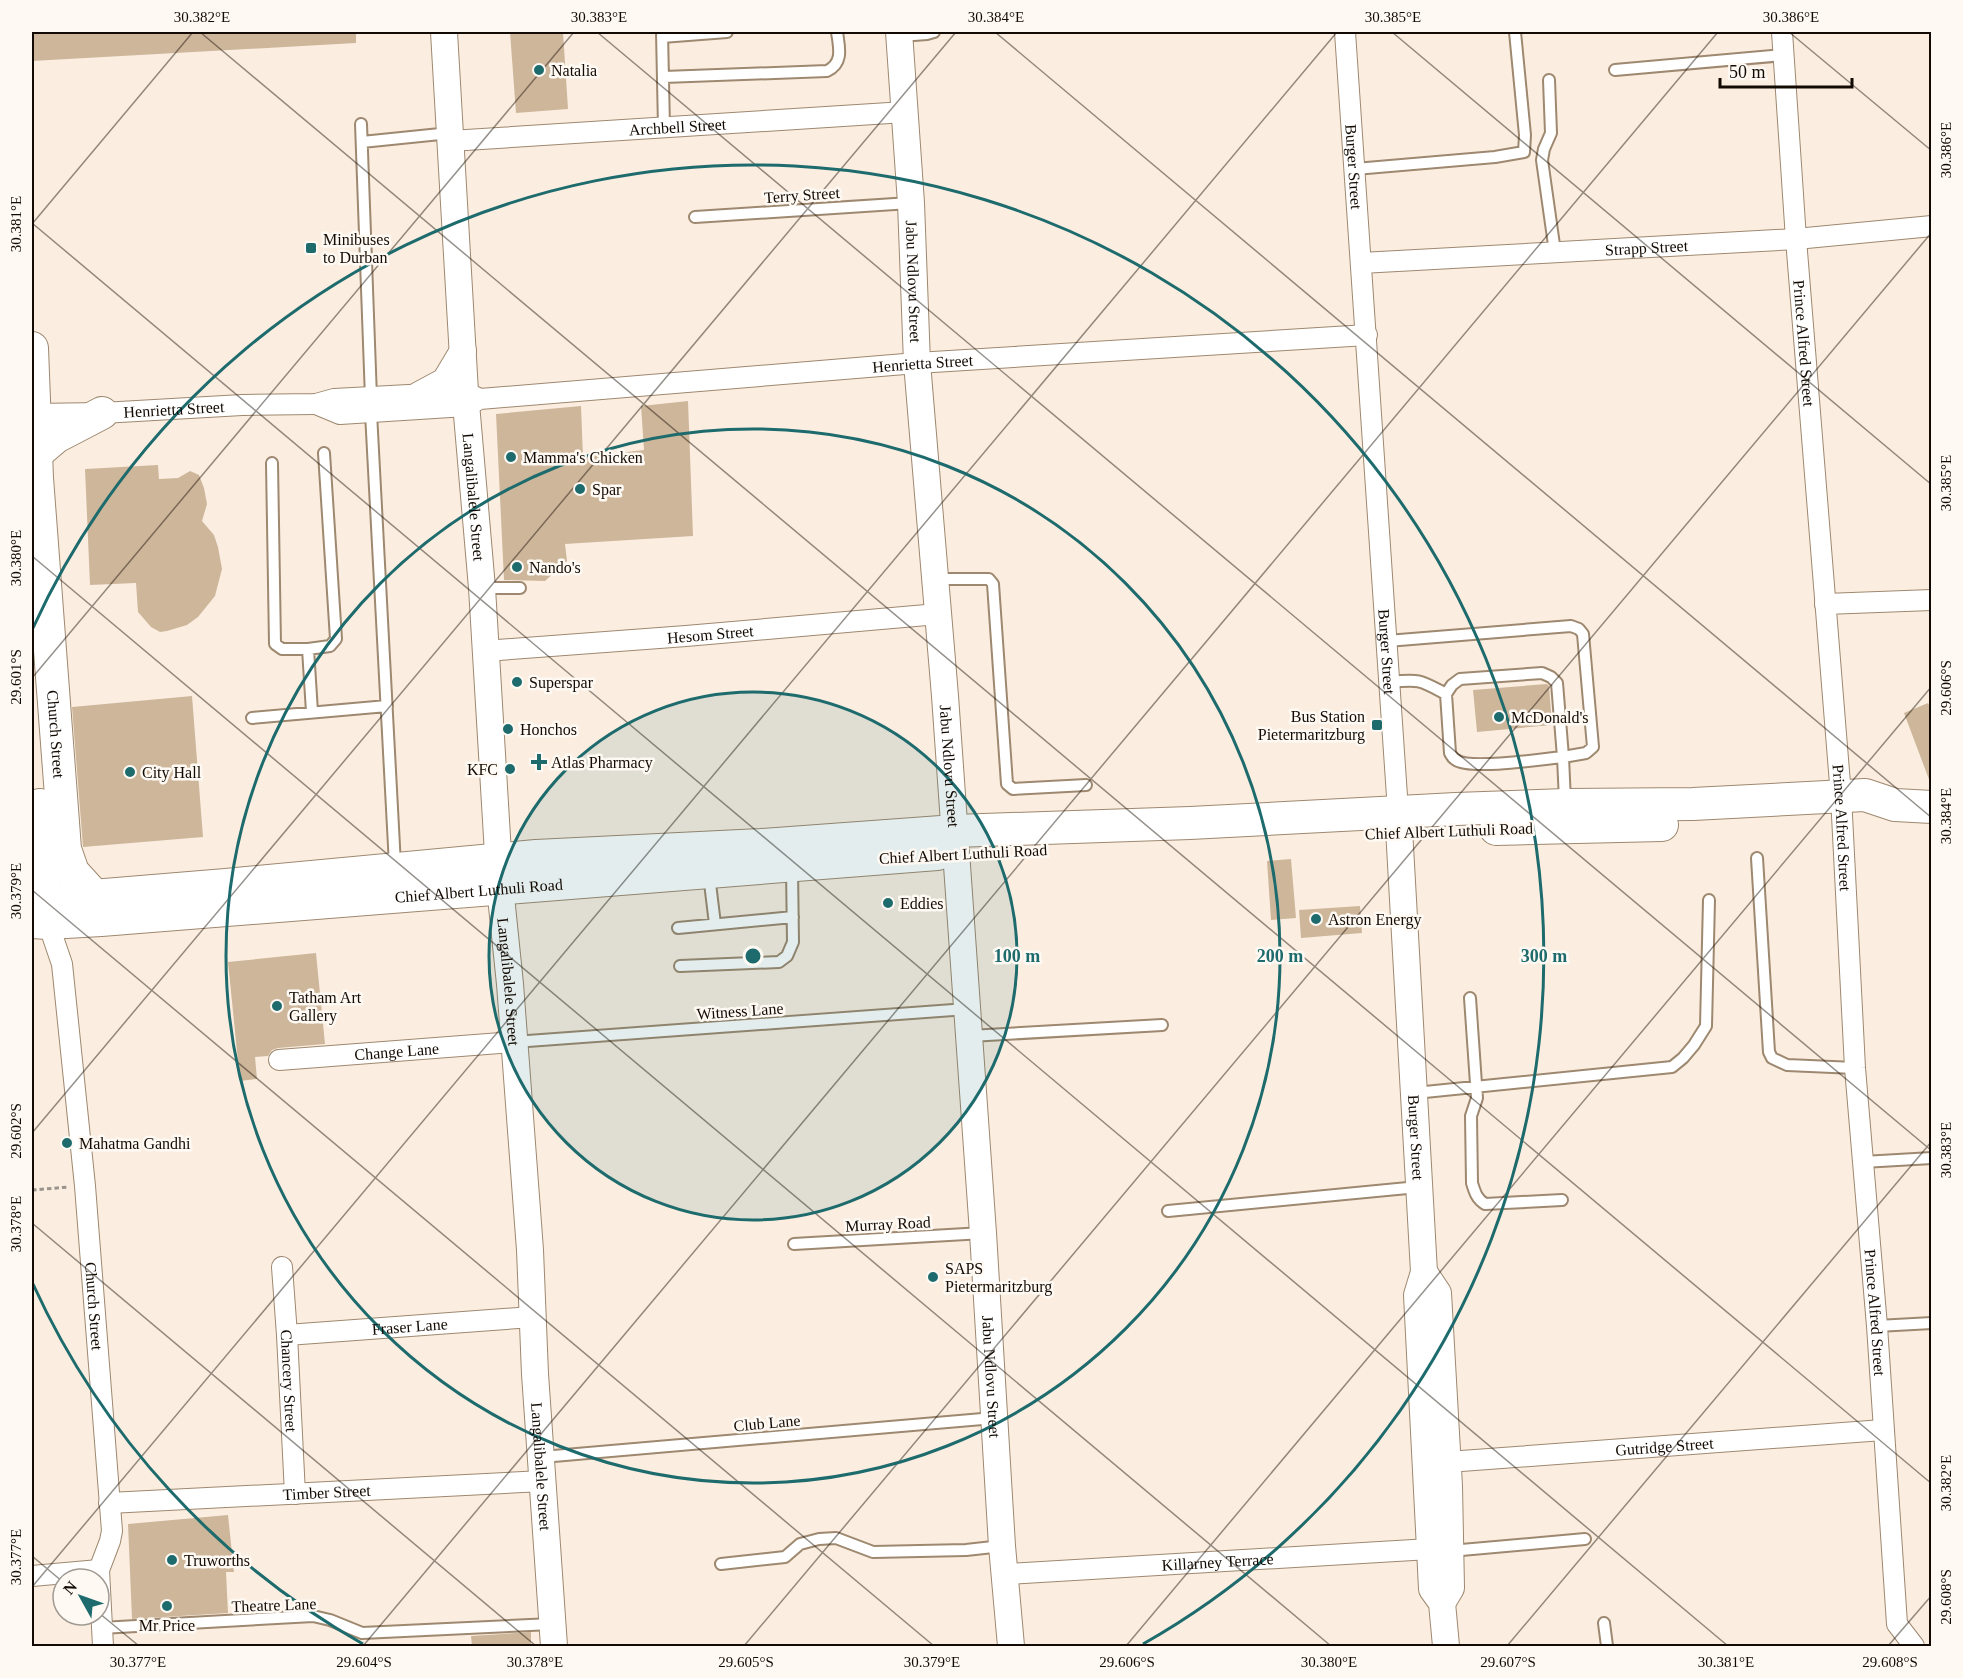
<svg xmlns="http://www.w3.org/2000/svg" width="1963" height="1678" viewBox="0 0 1963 1678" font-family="'Times New Roman',serif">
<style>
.built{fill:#fbeee1;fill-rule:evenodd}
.building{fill:#ceb69b}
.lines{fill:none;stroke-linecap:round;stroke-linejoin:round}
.service-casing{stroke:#9e886f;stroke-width:14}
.minor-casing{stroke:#9e886f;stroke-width:22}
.tertiary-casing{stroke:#9e886f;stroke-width:28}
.primary-casing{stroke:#9e886f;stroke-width:34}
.path{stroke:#9a948d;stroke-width:3;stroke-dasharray:4.5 3;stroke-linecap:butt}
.service{stroke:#fff;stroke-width:10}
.minor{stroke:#fff;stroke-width:20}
.tertiary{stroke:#fff;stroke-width:26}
.primary{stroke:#fff;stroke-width:32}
.ticks{fill:none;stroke:#130b03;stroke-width:1.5;stroke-opacity:0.45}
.ring{fill:none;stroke:#1e6b6d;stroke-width:3}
.poi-dot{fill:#1e6b6d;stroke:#fef9f3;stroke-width:2}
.labels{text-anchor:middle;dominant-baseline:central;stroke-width:5;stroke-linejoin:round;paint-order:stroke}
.poi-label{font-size:16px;fill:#130b03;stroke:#fef9f3;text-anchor:start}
.street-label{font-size:16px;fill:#130b03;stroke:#fef9f3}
.centre{fill:#1e6b6d;stroke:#fef9f3;stroke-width:3}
.ring-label{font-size:18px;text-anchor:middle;font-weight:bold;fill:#1e6b6d;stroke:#fef9f3;stroke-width:5;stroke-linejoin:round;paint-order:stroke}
.neatline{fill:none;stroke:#130b03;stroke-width:2}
.ticks-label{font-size:15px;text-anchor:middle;fill:#130b03}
</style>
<rect width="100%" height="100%" fill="#fef9f3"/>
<path class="built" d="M32 32H1931V1646H32ZM63 1579H99V1615H63Z"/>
<path class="building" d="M32 32H356V43L32 61Z
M510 32H563L568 109 516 113Z
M688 401 693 536 565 544 567 561 545 581 504 580 496 414 581 406 583 457 644 450 641 406Z
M158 465 159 479 178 478 190 471 199 475 204 488 207 504 202 521 214 535 218 547 222 569 215 596 198 617 187 625 167 631 160 632 151 627 138 612 136 583 90 585 85 469Z
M1547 684 1549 686 1552 725 1477 732 1473 690Z
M192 696 203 837 83 847 72 707Z
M1928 703 1932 711 1930 782 1904 713Z
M1291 859 1296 918 1271 920 1267 861Z
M1360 906 1362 933 1301 938 1299 910Z
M316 953 325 1044 278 1048 272 1050 268 1056 255 1057 257 1079 240 1081 228 962Z
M228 1515 234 1572H226L228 1613 132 1619 128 1524Z
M531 1632V1647H472L471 1636Z"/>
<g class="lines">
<g class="service-casing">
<path id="service" d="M662 32 664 128
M900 36 927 34 934 32
M662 37 727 32
M1615 70 1784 55
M664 77 827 71C844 63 839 47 837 32
M1549 80 1551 133 1544 149 1542 160 1555 252
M361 124 371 398
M362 142 450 133
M1355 169 1495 157 1524 152 1525 135 1515 32
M695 217 910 203
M371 413 395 865
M272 463 275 644 282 649H308L312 712
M935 579H989L993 584 1007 784 1013 789 1086 785
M482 588H520
M1387 641 1571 626 1579 629 1583 634 1593 747 1586 753 1563 757 1565 801
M308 649 330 646 336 639 324 453
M1542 673 1551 677 1557 683 1563 757C1544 759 1470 770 1456 760 1452 758 1452 756 1450 753L1446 694 1452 685 1460 679Z
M1390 682C1420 679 1420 680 1446 694
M252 718 387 706
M1757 858 1769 1052 1772 1058 1787 1065 1855 1068
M709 875 715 924
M678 928 793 917
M680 966 779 962 787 956 793 942 792 869
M1470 998 1477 1098 1471 1116 1472 1183C1475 1193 1477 1199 1485 1204L1562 1200
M970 1036 1162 1025
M514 1042 967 1009
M1415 1093 1672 1067 1683 1058 1694 1045 1706 1026 1709 900
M1863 1162 1932 1158
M1168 1211 1418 1187
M794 1244 983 1233
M1877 1326 1932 1323
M542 1457 994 1418
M1450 1551 1585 1539
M721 1564 785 1557 800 1544 819 1539 836 1538 873 1552 966 1550 1002 1546
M1604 1623 1607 1646
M101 1628 313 1616 330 1620 362 1633 552 1624"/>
</g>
<g class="minor-casing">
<g id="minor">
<path id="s1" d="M1345 32 1398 811"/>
<path id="s2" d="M1782 32 1796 239 1841 796 1855 1068 1877 1326 1897 1624 1914 1646"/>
<path id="s3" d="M450 141 905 112"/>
<path id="s4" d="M1361 263 1796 239 1932 226"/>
<path id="s5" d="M316 404 340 414 466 406 480 399 917 363 1367 335"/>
<path id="s6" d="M32 414 102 413 242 405 316 404 334 399 465 392 478 398"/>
<path d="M1825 604 1932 600"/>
<path id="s7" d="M485 651 686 636 938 614"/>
<path id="s8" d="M48 923 62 964 85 1186 112 1531 110 1541 99 1570 103 1646"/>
<path id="s9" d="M279 1060 514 1042"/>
<path id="s10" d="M282 1267 287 1335 295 1494"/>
<path id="s11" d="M287 1335 532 1317"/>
<path id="s12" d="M1434 1463 1883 1430"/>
<path id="s13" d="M109 1503 543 1481"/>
<path id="s14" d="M1006 1574 1430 1549"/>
<path d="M32 1576 99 1570"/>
</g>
</g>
<g class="tertiary-casing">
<g id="tertiary">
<path id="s15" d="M444 32 465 392 482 588 500 887 510 984 530 1250 535 1374 554 1646"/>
<path id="s16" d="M899 32 911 203 917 363 945 696 983 1233 1002 1546 1011 1646"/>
<path d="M419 395 445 381 463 351"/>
<path id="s17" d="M1398 811 1424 1272 1417 1295 1430 1549 1432 1589 1442 1603 1446 1646"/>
<path d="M1424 1272 1438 1293 1449 1486 1451 1588 1442 1603"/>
</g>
</g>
<g class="primary-casing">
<g id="primary">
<path id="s18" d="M32 348 37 478 65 849 73 872 94 895"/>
<path d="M36 454 56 437 102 413"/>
<path d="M40 805 46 900"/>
<path d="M1496 829 1662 825"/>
<path d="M32 901 226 885 536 856 761 845 955 831 1190 823 1456 809 1565 805 1693 804 1865 795 1895 805 1932 807"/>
<path id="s19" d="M32 922 48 923 101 920 937 854"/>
</g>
</g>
<path class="path" d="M32 1190 69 1187"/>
<use href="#service" class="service"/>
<use href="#minor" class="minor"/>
<use href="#tertiary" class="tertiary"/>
<use href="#primary" class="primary"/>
</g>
<path class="ticks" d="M200 32 1932 1484M597 32 1932 1151M995 32 1932 818M1392 32 1932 485M1789 32 1932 151M32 223 1728 1646M32 224 193 32M32 556 1331 1646M32 678 574 32M32 890 934 1646M32 1133 956 32M32 1223 536 1646M32 1556 63 1582M32 1587 1337 32M99 1613 139 1646M363 1646 1718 32M744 1646 1932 232M1126 1646 1932 686M1507 1646 1932 1141M1888 1646 1932 1595"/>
<circle cx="753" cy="956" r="264" fill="#1e6b6d" fill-opacity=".12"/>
<g class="ring">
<circle cx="753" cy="956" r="264"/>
<circle cx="753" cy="956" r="527"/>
<path d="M363 1644A791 791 0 0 1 33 1284M33 628A791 791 0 1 1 1143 1644"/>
</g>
<g class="poi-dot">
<circle cx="539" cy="70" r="6"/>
<rect x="305" y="242" width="12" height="12" rx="3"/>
<circle cx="511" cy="457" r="6"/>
<circle cx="580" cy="489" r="6"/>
<circle cx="517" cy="567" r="6"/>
<circle cx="517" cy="682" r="6"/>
<circle cx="1499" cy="717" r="6"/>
<rect x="1371" y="719" width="12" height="12" rx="3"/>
<circle cx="508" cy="729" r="6"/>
<path d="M536 753h6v6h6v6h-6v6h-6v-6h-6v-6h6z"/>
<circle cx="510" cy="769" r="6"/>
<circle cx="130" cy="772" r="6"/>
<circle cx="888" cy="903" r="6"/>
<circle cx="1316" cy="919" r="6"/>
<circle cx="277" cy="1006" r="6"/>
<circle cx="67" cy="1143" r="6"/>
<circle cx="933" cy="1277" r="6"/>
<circle cx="172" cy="1560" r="6"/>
<circle cx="167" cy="1606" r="6"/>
</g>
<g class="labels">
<g class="poi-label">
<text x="551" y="70">Natalia</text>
<text x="323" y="239">Minibuses<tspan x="323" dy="18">to Durban</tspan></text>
<text x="523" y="457">Mamma's Chicken</text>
<text x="592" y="489">Spar</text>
<text x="529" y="567">Nando's</text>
<text x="529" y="682">Superspar</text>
<text x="1365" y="716" text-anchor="end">Bus Station<tspan x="1365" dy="18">Pietermaritzburg</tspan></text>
<text x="1511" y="717">McDonald's</text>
<text x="520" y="729">Honchos</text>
<text x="551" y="762">Atlas Pharmacy</text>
<text x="498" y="769" text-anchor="end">KFC</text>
<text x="142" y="772">City Hall</text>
<text x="900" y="903">Eddies</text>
<text x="1328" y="919">Astron Energy</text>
<text x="289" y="997">Tatham Art<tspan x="289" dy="18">Gallery</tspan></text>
<text x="79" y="1143">Mahatma Gandhi</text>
<text x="945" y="1268">SAPS<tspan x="945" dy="18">Pietermaritzburg</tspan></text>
<text x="184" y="1560">Truworths</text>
<text x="167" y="1625" text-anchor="middle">Mr Price</text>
</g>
<g class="street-label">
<text stroke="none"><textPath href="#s3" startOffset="228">Archbell Street</textPath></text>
<text stroke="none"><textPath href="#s1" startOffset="135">Burger Street</textPath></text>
<text transform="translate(802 195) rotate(-4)">Terry Street</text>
<text stroke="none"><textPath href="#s4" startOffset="286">Strapp Street</textPath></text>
<text stroke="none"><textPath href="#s16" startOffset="250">Jabu Ndlovu Street</textPath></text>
<text stroke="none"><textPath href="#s2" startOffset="312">Prince Alfred Street</textPath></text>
<text stroke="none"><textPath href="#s5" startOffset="612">Henrietta Street</textPath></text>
<text stroke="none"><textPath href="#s6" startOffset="142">Henrietta Street</textPath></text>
<text stroke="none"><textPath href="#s15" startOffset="466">Langalibalele Street</textPath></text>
<text stroke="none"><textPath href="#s7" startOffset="226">Hesom Street</textPath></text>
<text stroke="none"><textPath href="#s1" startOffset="621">Burger Street</textPath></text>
<text stroke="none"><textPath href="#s18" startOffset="387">Church Street</textPath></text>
<text stroke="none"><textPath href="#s16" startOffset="736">Jabu Ndlovu Street</textPath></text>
<text stroke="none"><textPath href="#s2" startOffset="798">Prince Alfred Street</textPath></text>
<text transform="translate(1449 831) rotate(-2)">Chief Albert Luthuli Road</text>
<text transform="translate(963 854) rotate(-3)">Chief Albert Luthuli Road</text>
<text stroke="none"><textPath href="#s19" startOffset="448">Chief Albert Luthuli Road</textPath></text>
<text stroke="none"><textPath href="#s15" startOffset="952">Langalibalele Street</textPath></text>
<text transform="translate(740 1011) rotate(-4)">Witness Lane</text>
<text stroke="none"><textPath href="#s9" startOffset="118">Change Lane</textPath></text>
<text stroke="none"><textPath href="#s17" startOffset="327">Burger Street</textPath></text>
<text transform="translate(888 1224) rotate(-3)">Murray Road</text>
<text stroke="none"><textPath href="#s8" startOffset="387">Church Street</textPath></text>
<text stroke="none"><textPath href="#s2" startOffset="1284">Prince Alfred Street</textPath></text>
<text stroke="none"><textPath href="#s11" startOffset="123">Fraser Lane</textPath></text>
<text stroke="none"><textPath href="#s16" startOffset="1348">Jabu Ndlovu Street</textPath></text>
<text stroke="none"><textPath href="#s10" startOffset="114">Chancery Street</textPath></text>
<text transform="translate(767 1423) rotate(-5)">Club Lane</text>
<text stroke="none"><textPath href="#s12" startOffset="231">Gutridge Street</textPath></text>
<text stroke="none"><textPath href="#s15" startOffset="1438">Langalibalele Street</textPath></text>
<text stroke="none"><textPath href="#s13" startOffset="218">Timber Street</textPath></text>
<text stroke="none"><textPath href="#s14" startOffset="212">Killarney Terrace</textPath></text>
<text transform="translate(274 1605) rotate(-2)">Theatre Lane</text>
</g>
</g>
<circle cx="753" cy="956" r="9" class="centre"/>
<g class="ring-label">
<text x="1017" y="962">100 m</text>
<text x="1280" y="962">200 m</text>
<text x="1544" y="962">300 m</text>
</g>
<rect width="1963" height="1678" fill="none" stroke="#fef9f3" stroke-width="66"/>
<g transform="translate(81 1597) rotate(310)"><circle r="28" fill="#fef9f3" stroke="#a09a93" stroke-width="1.5"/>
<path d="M0-4.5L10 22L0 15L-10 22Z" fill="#1e6b6d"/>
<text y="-9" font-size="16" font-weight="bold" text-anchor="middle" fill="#130b03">N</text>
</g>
<path d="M1720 78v9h132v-9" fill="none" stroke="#130b03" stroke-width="3"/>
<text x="1729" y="78" font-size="18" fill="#130b03" stroke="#fef9f3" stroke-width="4.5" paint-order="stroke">50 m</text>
<rect x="33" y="33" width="1897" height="1612" class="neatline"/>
<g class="ticks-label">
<text x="202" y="22">30.382°E</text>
<text x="599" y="22">30.383°E</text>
<text x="996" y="22">30.384°E</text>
<text x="1393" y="22">30.385°E</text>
<text x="1791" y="22">30.386°E</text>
<text transform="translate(1946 150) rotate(-90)" y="5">30.386°E</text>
<text transform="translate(16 224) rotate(-90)" y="5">30.381°E</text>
<text transform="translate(1946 483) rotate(-90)" y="5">30.385°E</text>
<text transform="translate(16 558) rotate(-90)" y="5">30.380°E</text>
<text transform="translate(16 677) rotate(-90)" y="5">29.601°S</text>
<text transform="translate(1946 688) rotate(-90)" y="5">29.606°S</text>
<text transform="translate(1946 816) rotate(-90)" y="5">30.384°E</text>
<text transform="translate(16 891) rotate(-90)" y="5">30.379°E</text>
<text transform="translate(16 1131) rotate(-90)" y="5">29.602°S</text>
<text transform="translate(1946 1150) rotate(-90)" y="5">30.383°E</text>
<text transform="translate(16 1224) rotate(-90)" y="5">30.378°E</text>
<text transform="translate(1946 1483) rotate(-90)" y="5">30.382°E</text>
<text transform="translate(16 1557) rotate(-90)" y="5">30.377°E</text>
<text transform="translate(1946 1597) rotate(-90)" y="5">29.608°S</text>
<text x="138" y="1667">30.377°E</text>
<text x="364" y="1667">29.604°S</text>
<text x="535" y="1667">30.378°E</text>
<text x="746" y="1667">29.605°S</text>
<text x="932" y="1667">30.379°E</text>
<text x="1127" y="1667">29.606°S</text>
<text x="1329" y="1667">30.380°E</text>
<text x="1508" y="1667">29.607°S</text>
<text x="1726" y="1667">30.381°E</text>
<text x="1890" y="1667">29.608°S</text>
</g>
</svg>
